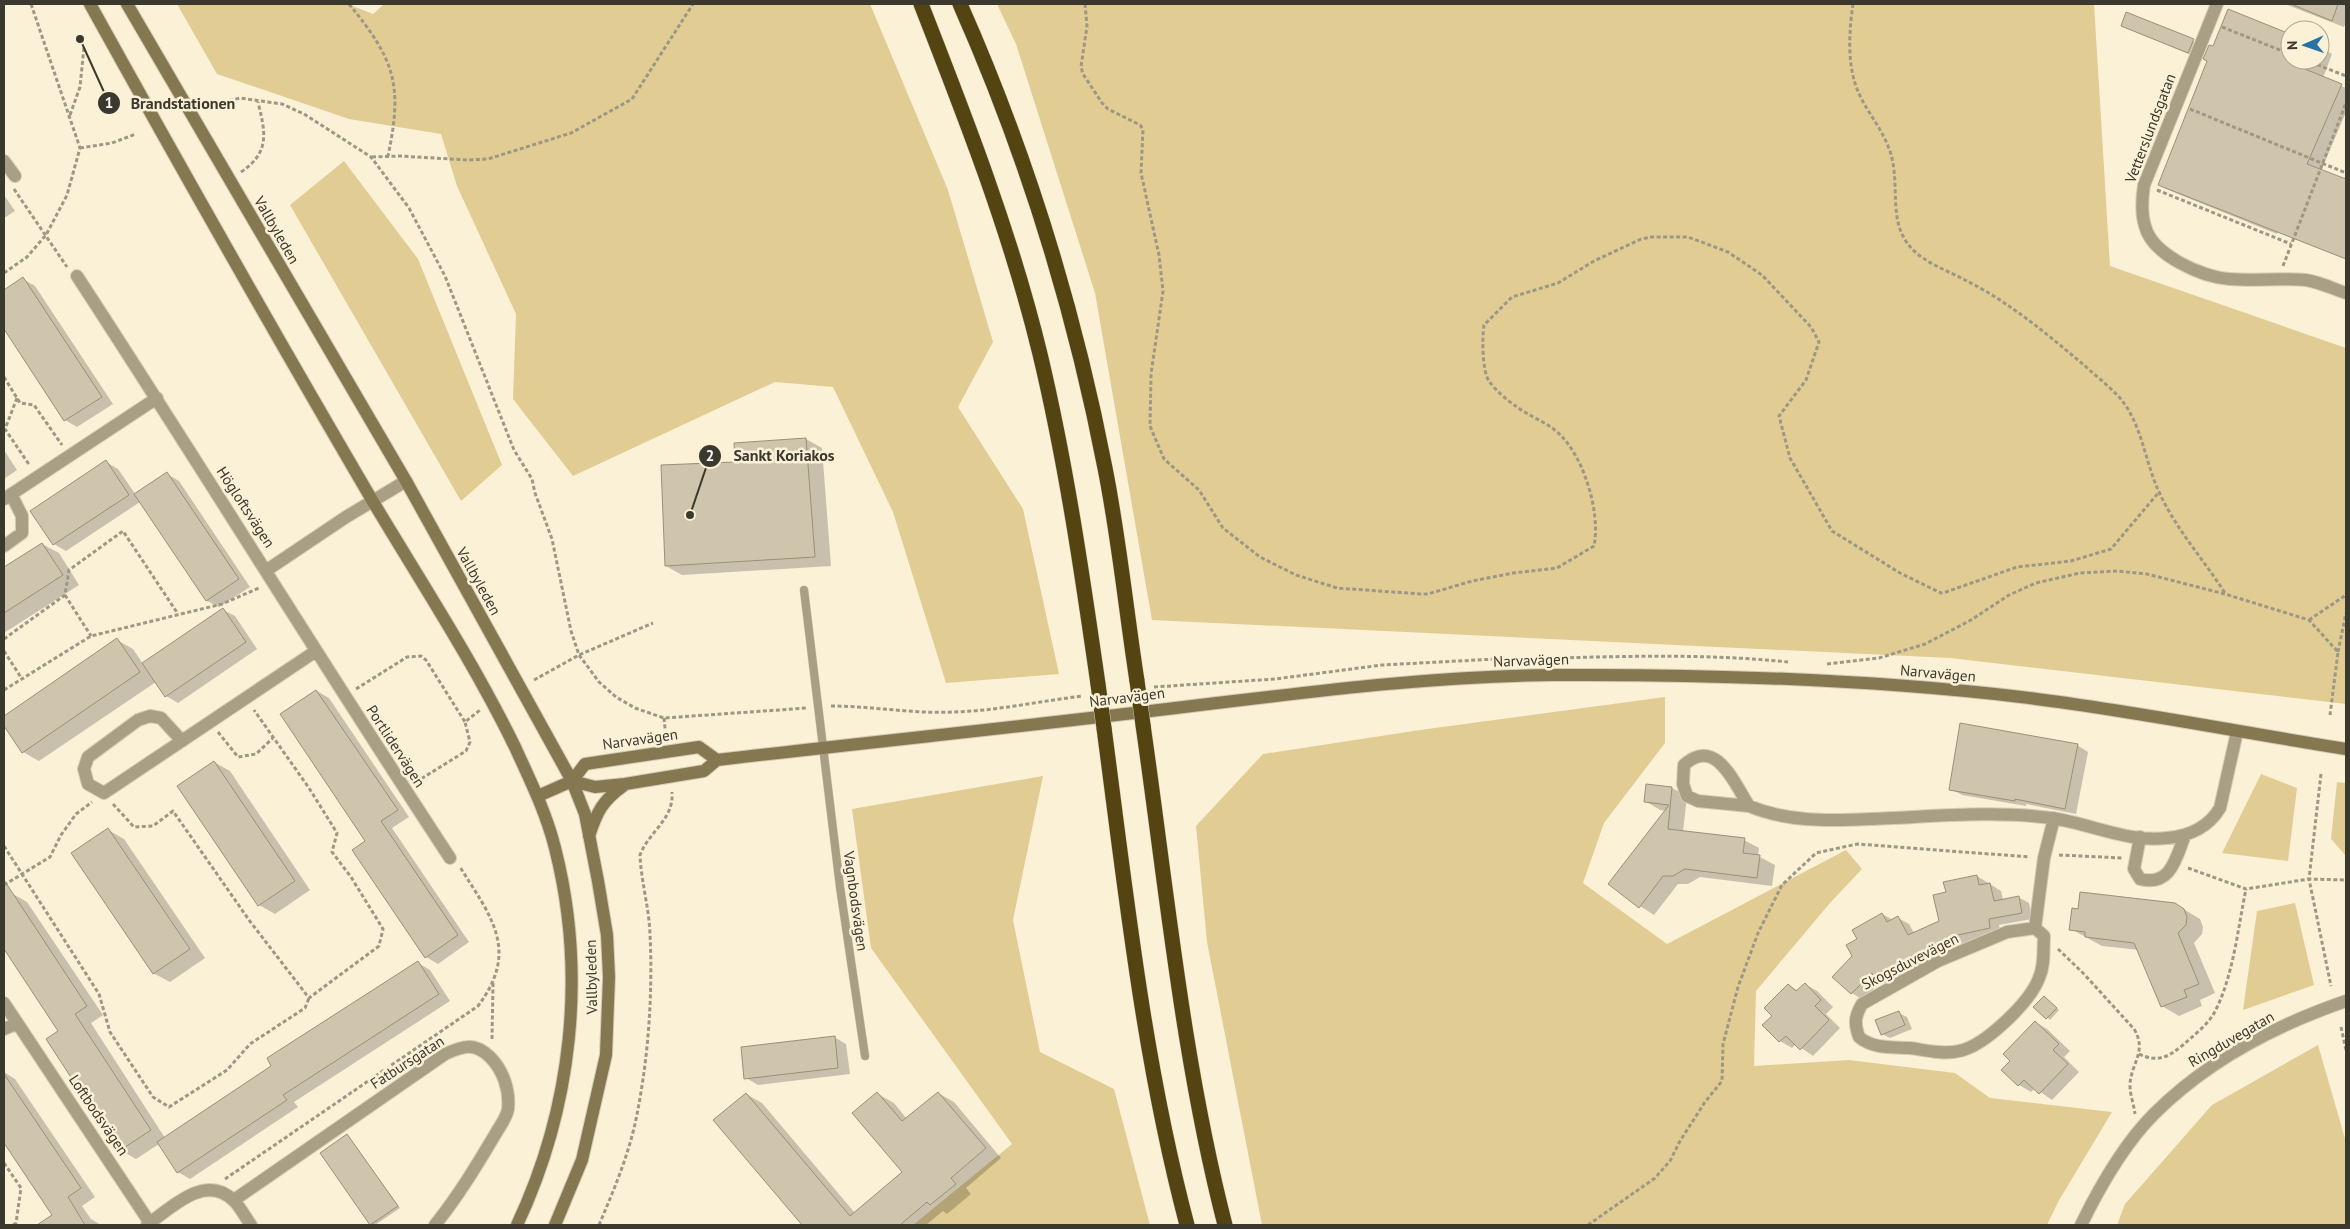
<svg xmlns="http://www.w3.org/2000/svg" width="2350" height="1229" viewBox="0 0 2350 1229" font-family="'PT Sans',sans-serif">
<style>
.green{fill:#e1cd93}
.shadow{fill:#0003}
.building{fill:#cec5ac;stroke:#989078}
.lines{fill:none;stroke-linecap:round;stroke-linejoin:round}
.lane-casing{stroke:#d4ccb5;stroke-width:9}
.street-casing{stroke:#d4ccb5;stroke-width:14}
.secondary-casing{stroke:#d4ccb5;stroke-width:14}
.highway-casing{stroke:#d4ccb5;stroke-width:16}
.path{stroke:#9d9785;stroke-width:3;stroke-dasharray:4 2.5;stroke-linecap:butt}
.lane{stroke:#a89f84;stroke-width:8}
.street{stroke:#a89f84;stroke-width:12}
.secondary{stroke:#857750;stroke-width:12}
.highway{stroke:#534412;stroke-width:15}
.highway-bridge-casing{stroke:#d4ccb5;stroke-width:16;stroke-linecap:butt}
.highway-bridge{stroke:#534412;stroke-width:15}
.labels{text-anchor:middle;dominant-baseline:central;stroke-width:5;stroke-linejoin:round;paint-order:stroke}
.street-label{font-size:15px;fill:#3b382e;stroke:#faf1d7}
.leader{fill:none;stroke:#3b382e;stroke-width:2}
.callout-dot{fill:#3b382e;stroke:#faf1d7;stroke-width:2}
.mark-label{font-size:15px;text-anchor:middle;font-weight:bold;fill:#fff}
.callout-label{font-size:16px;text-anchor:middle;font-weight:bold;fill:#3b382e;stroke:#faf1d7;stroke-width:5;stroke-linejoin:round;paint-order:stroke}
</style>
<rect width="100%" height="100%" fill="#faf1d7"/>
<path class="green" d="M177 4H348L373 14 384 4H870L948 190 993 342 958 407 1023 509 1059 674 946 683 893 512 833 387 775 382 573 476 513 399 516 314 457 186 441 134 349 119 217 74Z
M997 4H2094L2110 266 2346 348V704L1950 658 1152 620 1095 293 1016 44Z
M344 161 418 259 502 465 461 501 290 205Z
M1665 697V743L1604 823 1583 883 1667 944 1846 850 1862 869 1830 903 1756 991 1754 1066 1849 1060 1955 1073 1990 1098 2112 1112 2058 1202 2047 1225H1262L1207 942 1196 826 1263 754 1420 730Z
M2261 774 2297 788 2288 861 2222 853Z
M1043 776 1013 920 1040 1052 1114 1089 1150 1225H913L1012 1144 871 948 852 809Z
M2337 782 2346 783V856L2331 839Z
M2295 903 2314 985 2243 1010 2257 911Z
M2318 1045 2346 1142V1225H2117L2125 1204 2212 1105Z"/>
<path class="shadow" d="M2285 4H2346V22L2344 27Z
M2127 13 2201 45 2196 57 2122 26Z
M2290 35V60H2320V47L2332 54 2323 78 2346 88V112L2321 171 2346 181V219L2291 198 2277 234 2173 192 2159 185 2213 48Z
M4 195 15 211 4 218Z
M23 279 35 286 113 404 77 427 65 420 4 327V292Z
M806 439 822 448 831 566 682 575 666 566 737 464Z
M4 450 17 470 4 479Z
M106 462 118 469 136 495 167 474 179 481 250 587 219 607 207 601 140 502 66 551 54 544Z
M42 544 59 553 79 585 4 633V569Z
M223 610 235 616 257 649 178 703 166 696 156 682 39 761 23 752 4 724V717L117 640 133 649 143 664Z
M317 691 329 698 409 817 392 828 469 942 438 964 426 957 367 841Z
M2077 745 2088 752 2076 814 2026 804V806L1962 795 1951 789Z
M214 762 230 771 310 890 275 914 259 905Z
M1672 788 1687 796 1683 832 1744 840 1759 848 1758 856 1775 865 1772 886 1700 877 1688 884H1678L1654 915 1640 906 1666 811 1660 810 1645 801Z
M108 830 124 839 205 958 170 982 153 973Z
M1977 876 2001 891 2003 900 2018 897 2029 903 2032 919 1999 925 2001 934 1970 940 1920 963 1921 966 1887 985 1881 981 1863 1000 1852 993 1834 977 1854 956 1859 940 1882 914 1893 920 1898 918 1909 924 1914 933 1940 921 1947 893Z
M11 893 27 902 103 1015 91 1023 165 1138 273 1066 418 963 430 970 450 1001 294 1102 298 1107 190 1179 178 1172 159 1144 136 1159 120 1150 60 1031 4 947V898Z
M2175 904 2200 919 2203 927 2202 934 2194 943 2215 993 2200 1000 2202 1006 2179 1016 2162 1006 2139 950 2102 946 2071 929Z
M1805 984 1817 991 1833 1007 1826 1014 1840 1028 1813 1056 1796 1044 1792 1048 1780 1041 1764 1025 1774 1016 1789 985 1798 991Z
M2044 997 2059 1010 2050 1020 2035 1007Z
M1899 1013 1907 1017 1912 1029 1890 1038 1882 1034Z
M2035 1022 2047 1029 2070 1051 2064 1057 2079 1072 2052 1100 2035 1088 2031 1092 2019 1085 2003 1070 2012 1061Z
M834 1037 846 1044 850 1074 758 1085 746 1078Z
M4 1072 15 1079 95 1197 82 1206 91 1219 101 1225H39L53 1215 4 1141Z
M938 1093 954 1102 1001 1158 966 1188 971 1194 947 1214 943 1211 926 1225H804L715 1120 746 1094 762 1103 855 1213 904 1172 878 1094 894 1103 907 1119Z
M347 1135 400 1208 375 1225 371 1224Z"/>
<path class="building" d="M2291 4H2338L2332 21Z
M2228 9 2290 34V63L2342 84 2307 164 2346 179V259L2158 185 2207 61 2203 59 2209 45 2213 46Z
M2126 12 2194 39 2188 53 2121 26Z
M23 277 102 397 64 421 4 329V290Z
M806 438 815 557 665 566 661 465 735 462 734 443Z
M106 460 129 495 53 545 30 511Z
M167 472 239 579 206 601 134 494Z
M42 543 63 575 4 613V567Z
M223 608 246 642 165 697 142 663Z
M117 638 140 672 22 753 4 726V716Z
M316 690 398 810 381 821 458 935 425 958 352 850 365 841 280 714Z
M1960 723 2078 744 2065 809 2015 799V801L1949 790Z
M214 761 295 881 258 906 177 786Z
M1646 784 1672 787 1668 829 1745 838 1743 853 1760 855 1757 878 1685 869 1673 876H1663L1639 908 1608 884 1669 805 1644 802Z
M108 828 190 949 153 974 71 853Z
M1977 875 1979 885 1990 883 1994 901 2019 896 2022 913 1989 919 1990 928 1958 935 1909 957 1911 959 1875 979 1872 973 1851 994 1832 977 1852 956 1846 945 1857 939 1852 930 1882 913 1887 922 1898 916 1908 935 1939 921 1933 895 1946 892 1943 882Z
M4 880 87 1006 75 1014 151 1130 119 1151 46 1039 58 1031 4 949Z
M2080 892 2175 903 2184 909 2187 917 2186 925 2178 933 2199 984 2184 990 2187 997 2161 1007 2134 943 2085 937V932L2069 930 2072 908 2078 909Z
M418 961 439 994 283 1095 287 1100 177 1173 157 1142 271 1066 267 1058Z
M1805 983 1821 1000 1815 1006 1829 1020 1800 1050 1786 1036 1779 1042 1762 1025 1772 1016 1764 1008 1788 984 1796 991Z
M2044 996 2057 1008 2046 1019 2033 1007Z
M1899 1011 1905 1025 1881 1035 1875 1020Z
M2035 1021 2059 1044 2053 1050 2068 1064 2039 1094 2024 1080 2018 1086 2001 1070 2010 1061 2003 1054Z
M835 1036 838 1068 744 1079 741 1047Z
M4 1074 81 1188 68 1197 85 1225H37L52 1215 4 1143Z
M877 1092 902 1121 938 1092 986 1148 951 1178 956 1184 930 1205 927 1202 900 1225H802L713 1120 746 1093 850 1216 902 1172 852 1113Z
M347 1134 398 1206 370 1225 320 1153Z"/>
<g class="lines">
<g class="lane-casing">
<path id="lane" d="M804 590 840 887 865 1056"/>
</g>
<g class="street-casing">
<path id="street" d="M2217 4 2144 185C2142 198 2141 213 2145 226 2152 255 2202 277 2229 279 2255 281 2280 278 2306 280 2319 282 2334 289 2346 293
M4 161 15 176
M77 276C203 469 323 665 450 858
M4 499 157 398
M4 546 22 533V516L11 494
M267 570 346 517 406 481
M182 741 161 718 150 716 138 720 88 757 84 769 88 784 104 793 316 651
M1749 806 1698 801 1687 796 1683 784 1684 765C1716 736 1734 783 1749 806 1787 822 1829 821 1869 819 1929 817 1991 810 2051 818 2089 823 2128 843 2167 838 2189 836 2208 828 2220 808L2237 732
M2140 837 2134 869 2140 879C2171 887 2176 858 2185 835
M2035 928 2007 932 1938 961 1862 1004C1855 1016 1854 1023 1859 1037 1873 1049 1892 1047 1910 1048 1925 1050 1945 1055 1959 1051 1985 1046 2030 1002 2039 978 2045 965 2043 950 2044 936L2035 928 2044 858 2054 818
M4 1003 150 1223
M4 1029 16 1024 19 1027
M234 1200 445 1054C463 1046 474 1042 490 1057 503 1070 510 1090 508 1109 507 1117 500 1126 496 1133 477 1165 459 1195 435 1225
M147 1225C171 1208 205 1173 233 1200 240 1206 245 1217 251 1225
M2081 1225C2100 1186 2123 1145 2154 1114 2207 1061 2276 1025 2346 1001"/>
</g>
<g class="secondary-casing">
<path id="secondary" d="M90 4C182 170 276 336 372 500 421 582 473 661 515 747 530 780 546 812 555 848 587 974 572 1108 517 1225
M127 4 406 481 572 781 585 814 598 881 607 935 609 977 606 1055 582 1160 555 1225
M572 781 595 787 625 784 704 771 717 760C878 741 1039 725 1200 705 1317 691 1435 676 1552 675 1708 674 1866 679 2021 697 2130 710 2238 732 2346 749
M538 796 572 781 585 764 699 747 717 760
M589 836C597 812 602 801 623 786"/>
</g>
<g class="highway-casing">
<path id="highway" d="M921 4C966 119 1011 234 1040 354 1066 463 1082 573 1098 684
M960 4C1026 153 1074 308 1105 468 1119 538 1126 610 1137 681
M1143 725C1167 892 1183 1062 1225 1225
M1104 728C1126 894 1144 1063 1187 1225"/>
</g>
<path class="path" d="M349 4C395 60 403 85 388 156
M1085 4 1087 26 1081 67 1083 74 1102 103 1108 109 1140 125 1143 129 1141 173 1159 255 1163 291 1151 374 1150 426 1164 459 1199 490 1223 528 1260 557 1296 575 1337 588 1421 594H1428L1472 581 1513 573 1557 568 1594 546C1601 512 1583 453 1556 431 1544 421 1529 416 1517 407 1508 401 1495 390 1489 381 1482 371 1482 337 1484 325L1512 297 1558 283 1594 261 1641 239 1651 237H1688L1728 252 1762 275 1811 327 1819 342 1806 380 1779 416 1790 458 1832 531 1900 573 1941 593 1946 592 2017 567 2071 561 2111 549 2159 492
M1853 4C1849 31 1847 63 1857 89 1865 109 1880 126 1888 146 1901 176 1889 212 1904 238 1917 261 1943 268 1965 280 1981 288 1998 298 2013 309 2038 326 2061 346 2084 365 2096 376 2109 386 2120 398 2142 424 2145 462 2159 492 2176 529 2203 559 2225 593
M2222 27 2290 54
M2305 60 2346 76
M210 105 240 98 282 104 304 114 371 157 409 208 445 276 514 450 532 479 535 493 552 539 571 631 579 655 599 682 616 697 635 708 664 718 807 708
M2190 109 2346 173
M70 115 80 87 84 47
M80 148 112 143 136 134
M372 157 400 156 467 160 488 159 571 133 632 99 693 4
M241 172C271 152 265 131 258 102
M14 189 67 267
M2157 190 2291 244
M2283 266 2346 103
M4 273 27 257 46 235 67 195 80 148 31 4
M4 377 20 403 34 405 62 445
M17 398 5 429 30 466
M65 595 91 636
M2309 620 2346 595
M4 639 65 595 69 570 123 531 178 614
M4 651 22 679
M2338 652 2346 613
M1557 658C1634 656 1712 654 1788 662
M1827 664 1879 658 1925 644 1971 620 2009 595 2036 583 2080 573 2117 571 2147 574 2225 594 2309 620 2338 652 2330 715
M534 680 579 655 653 623
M1154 687 1275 679 1382 665 1496 659
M356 689 407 657 421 656 426 660 465 722
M4 690 91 636 222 604 259 588
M831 706C872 706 912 714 953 712 996 711 1040 701 1083 696
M664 718 666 738
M218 732 238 757 256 754 273 738
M2321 774 2309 879 2346 880
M416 782 466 751 470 742 465 722 480 710
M113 804 134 827 153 826 173 811 249 920 309 998 379 946 383 929 351 877 332 852 337 833 309 788 254 710
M4 846 99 994 110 1032 153 1097 169 1107 227 1070 250 1044 305 1008 309 998
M2059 855 2122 858
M2188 868 2246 889 2309 879 2331 986
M4 885 50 857 61 835 76 814 92 802
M2058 949 2084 974 2134 1029C2148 1052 2130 1064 2130 1086 2130 1095 2134 1105 2135 1114
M2341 1027 2346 1050
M492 1039 493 983
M2139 1054C2158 1063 2168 1057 2183 1045 2193 1036 2206 1026 2213 1015 2233 980 2238 927 2246 889
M4 1163 21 1188 16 1223 13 1225
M225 1179 478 1006C520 950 491 917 460 867
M599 1225C613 1192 627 1159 635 1124 648 1063 653 997 650 934 649 907 641 881 640 855 649 831 674 820 672 792
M1588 1225 1655 1178 1670 1161 1680 1141 1705 1102 1722 1081 1723 1044 1738 987 1758 933 1782 885 1816 853 1857 844 2030 857"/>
<use href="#lane" class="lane"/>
<use href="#street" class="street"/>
<use href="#secondary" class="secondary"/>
<use href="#highway" class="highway"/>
<g class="highway-bridge-casing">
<path id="highway-bridge" d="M1137 681 1143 725
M1098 684 1104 728"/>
</g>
<use href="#highway-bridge" class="highway-bridge"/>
</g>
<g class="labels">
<g class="street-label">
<text transform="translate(2150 128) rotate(-69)">Vetterslundsgatan</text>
<text transform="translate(277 230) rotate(60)">Vallbyleden</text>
<text transform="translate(246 507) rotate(57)">Högloftsvägen</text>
<text transform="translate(479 581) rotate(61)">Vallbyleden</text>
<text transform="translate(1531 660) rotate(-2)">Narvavägen</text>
<text transform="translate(1938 673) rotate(5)">Narvavägen</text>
<text transform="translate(1127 697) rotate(-7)">Narvavägen</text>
<text transform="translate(640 739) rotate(-8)">Narvavägen</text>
<text transform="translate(396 746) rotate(57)">Portlidervägen</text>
<text transform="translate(856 901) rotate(82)">Vagnbodsvägen</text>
<text transform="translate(1910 961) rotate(-27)">Skogsduvevägen</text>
<text transform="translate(591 977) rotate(-91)">Vallbyleden</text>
<text transform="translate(2231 1039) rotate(-30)">Ringduvegatan</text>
<text transform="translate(407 1062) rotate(-33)">Fatbursgatan</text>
<text transform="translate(99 1115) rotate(56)">Loftbodsvägen</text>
</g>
</g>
<path class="leader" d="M80 39L109 103M690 515L710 456"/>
<g class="callout-dot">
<circle cx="80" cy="39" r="5"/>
<circle cx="690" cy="515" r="5"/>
<circle cx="109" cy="103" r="12"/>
<circle cx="710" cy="456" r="12"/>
</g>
<g class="mark-label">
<text x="109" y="108">1</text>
<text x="710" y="461">2</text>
</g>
<g class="callout-label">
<text x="183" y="109">Brandstationen</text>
<text x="784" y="461">Sankt Koriakos</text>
</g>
<rect width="2350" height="1229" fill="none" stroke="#3b382e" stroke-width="10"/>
<g transform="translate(2305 45) rotate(268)"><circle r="24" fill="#faf1d7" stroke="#aea793"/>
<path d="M0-4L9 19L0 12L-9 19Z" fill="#2674a6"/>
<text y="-8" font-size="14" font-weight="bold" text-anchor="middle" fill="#3b382e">N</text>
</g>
</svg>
